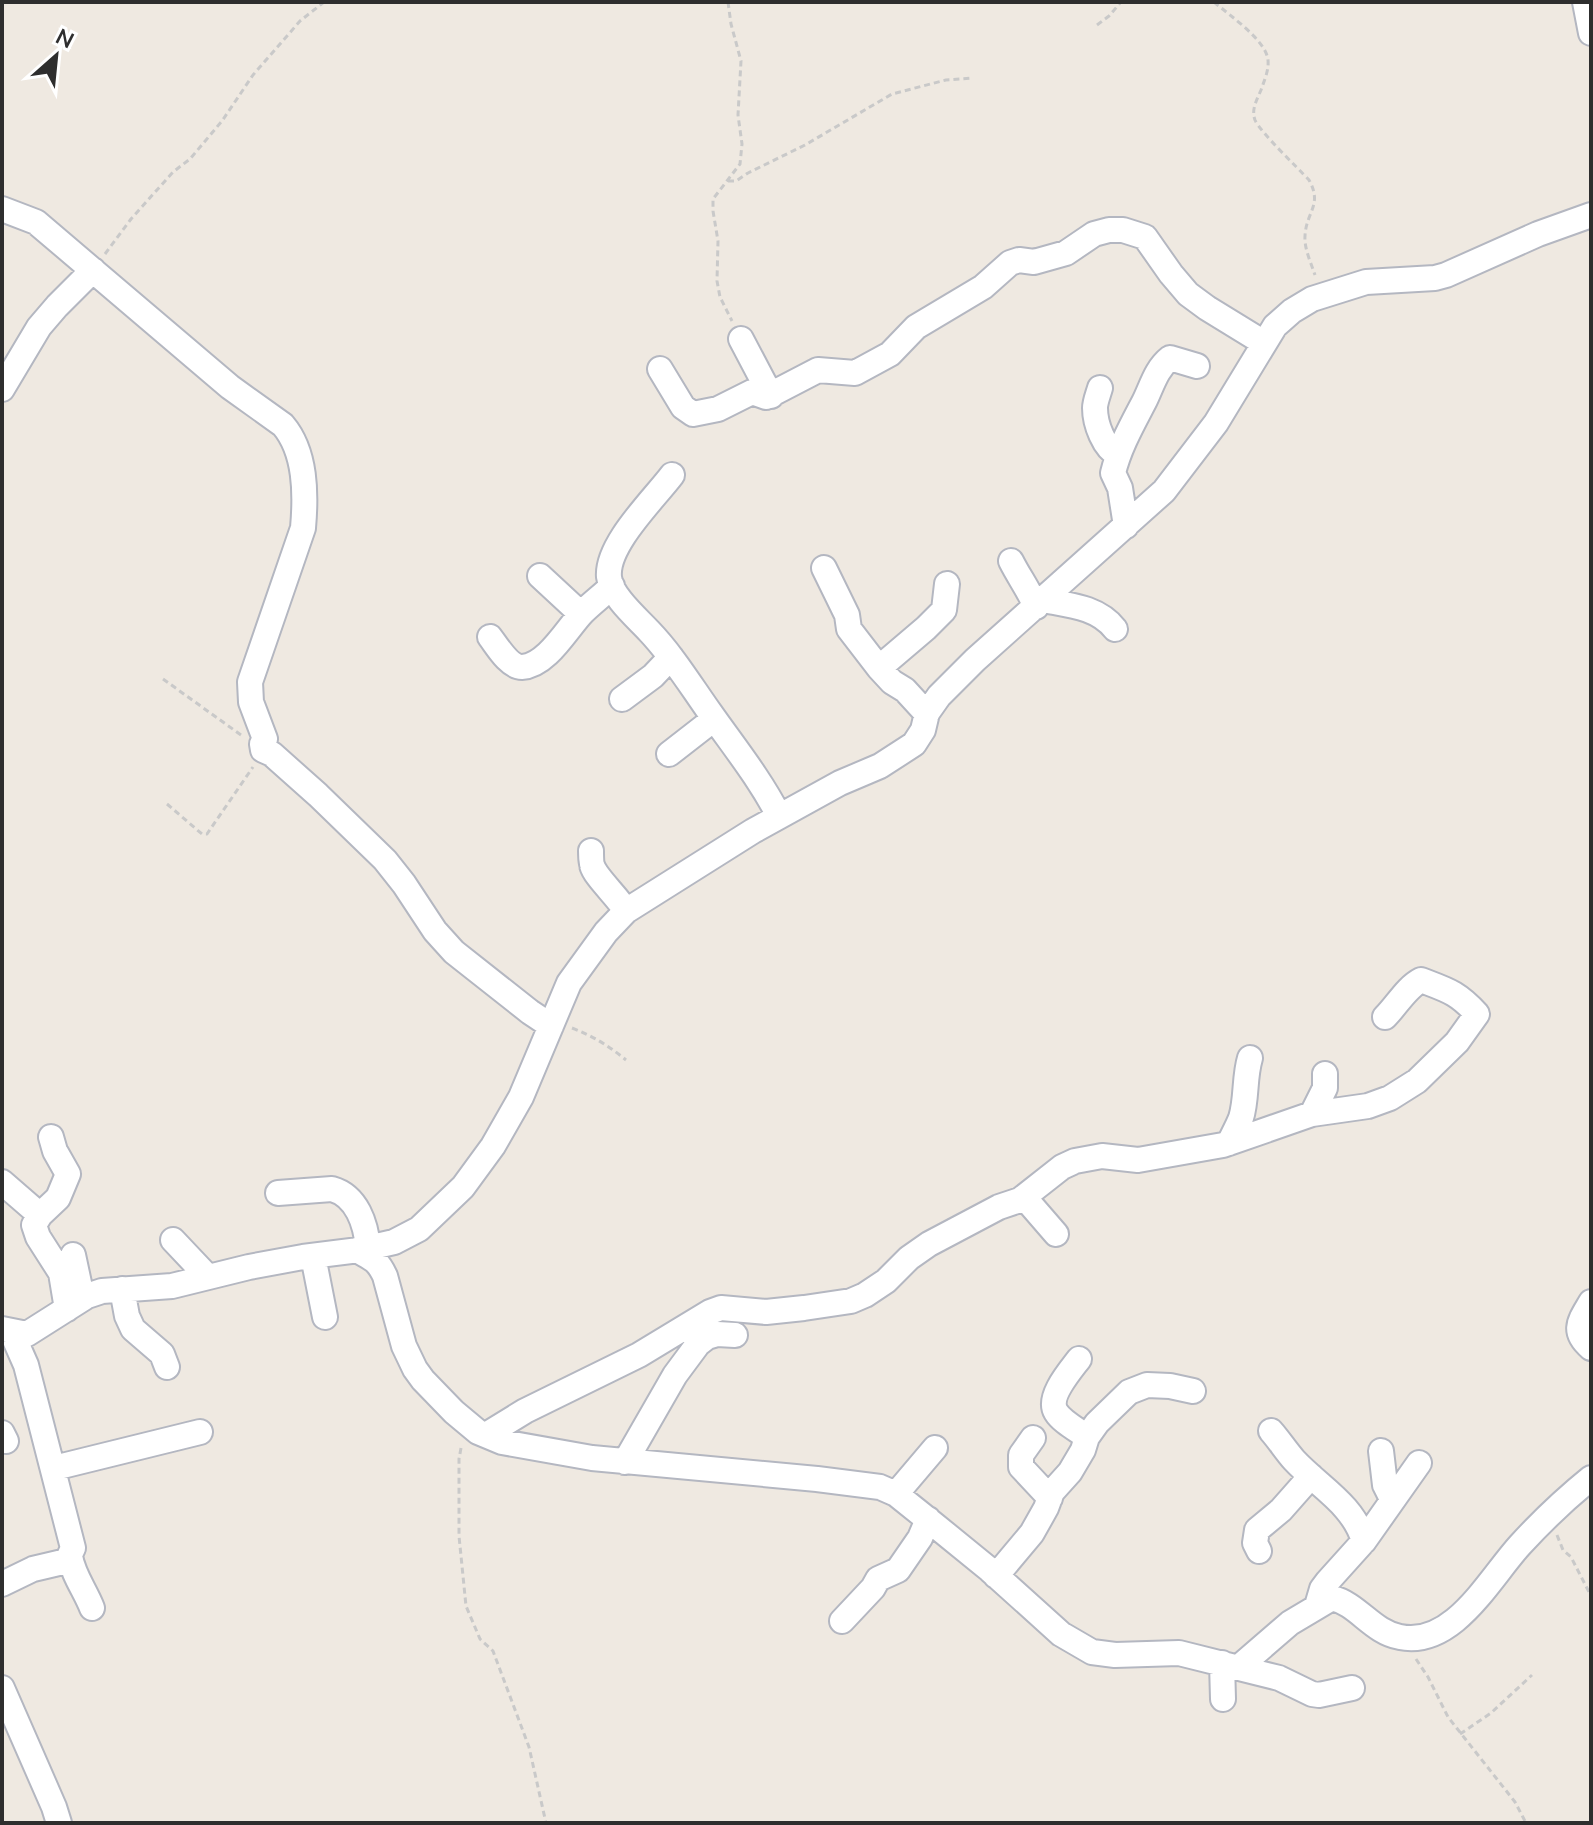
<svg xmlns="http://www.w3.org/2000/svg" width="1593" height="1825" viewBox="0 0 1593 1825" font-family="Mulish,sans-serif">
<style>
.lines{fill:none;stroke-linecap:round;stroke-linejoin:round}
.minor-casing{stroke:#b4b7c1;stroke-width:28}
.path{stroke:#c9c9c9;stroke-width:3;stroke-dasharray:6 4;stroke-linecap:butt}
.minor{stroke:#fff;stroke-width:24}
</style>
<rect width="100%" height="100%" fill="#efe9e1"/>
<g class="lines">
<g class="minor-casing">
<path id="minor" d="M1585 2 1591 33
M2 209 36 222 230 387 283 425C306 452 306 494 303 528L250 682 251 702 265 739 262 744 263 750 272 754 318 795 385 860 404 884 435 931 454 952 530 1012 551 1026
M741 339 771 396
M660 369 683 407 693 414 718 409 752 392 766 397 818 370 855 373 890 354 916 327 983 287 1010 263 1019 260 1034 262 1066 253 1094 234 1109 230H1123L1145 237 1171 274 1188 294 1207 308 1264 343
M1100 388C1098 395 1095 402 1095 408 1095 424 1104 448 1118 455
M2 389 39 327 57 306 93 270
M672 475C653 500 606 545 609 577 611 596 637 618 649 631 673 656 691 686 711 714 735 748 760 779 779 816
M1126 526 1120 488 1113 473C1119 448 1132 425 1144 402 1152 386 1156 369 1170 358L1197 366
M1011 561C1019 577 1029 590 1036 607
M824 568 847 615 849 629 879 668 892 682 905 690 927 714
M540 576 581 614
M1043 600C1069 605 1098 607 1115 629
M490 637C497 646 509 667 522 667 547 666 568 627 583 612 592 603 603 595 612 586
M879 668 926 628 944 610 947 584
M622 699 653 676 671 657
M669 754 714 719
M591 851C591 852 591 864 592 865 595 877 618 897 626 911
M1312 1114 1325 1088V1074
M51 1137 55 1151 68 1174 58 1198 40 1215 34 1225 38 1237 61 1273 67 1309
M1229 1143C1233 1135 1238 1126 1241 1118 1247 1099 1244 1078 1250 1058
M2 1182 40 1215
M278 1193 332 1189C357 1196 366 1224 368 1248
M1024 1197 1056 1234
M173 1240 208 1277
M357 1250C372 1259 377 1259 385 1276L404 1346 415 1369 423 1380 454 1412 478 1432 502 1442 592 1458 817 1479 880 1487 896 1494 931 1522 990 1570 1061 1634 1092 1652 1115 1655 1179 1653 1279 1678 1312 1694 1319 1695 1352 1688
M73 1255 82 1297
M313 1256 325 1317
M122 1289 127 1316 133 1329 162 1354 167 1367
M1591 1302C1580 1321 1571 1331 1591 1348
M2 1329 27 1334 87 1296 102 1291 172 1286 249 1267 303 1257 359 1250 394 1242 419 1229 463 1187 493 1146 521 1097 569 983 606 932 626 911 753 831 840 783 880 766 914 744 923 730 927 713 939 696 975 660 1164 491 1216 423 1275 326 1292 311 1312 299 1366 282 1435 278 1446 275 1538 234 1591 215
M1079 1359C1070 1371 1047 1397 1056 1412 1062 1422 1078 1430 1087 1437
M1271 1431C1279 1440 1286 1451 1294 1460 1319 1487 1353 1504 1364 1541
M2 1433 6 1441
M486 1435 525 1411 639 1355 710 1312 721 1308 766 1312 804 1308 851 1301 865 1295 886 1281 909 1258 929 1244 999 1207 1020 1200 1062 1167 1075 1161 1102 1156 1138 1160 1223 1145 1312 1114 1368 1106 1390 1098 1417 1081 1457 1042 1477 1014C1457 992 1447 990 1421 980 1407 987 1397 1005 1385 1017
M1033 1438 1021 1455V1467L1050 1498
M1381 1451 1385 1485 1392 1499
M625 1462 675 1375 698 1344 707 1337 717 1334 735 1335
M54 1468 200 1432
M896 1494 935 1448
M1259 1551 1255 1543 1257 1530 1281 1510 1311 1476
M70 1556C73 1575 85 1590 92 1608
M996 1576 1032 1533 1046 1508 1052 1492 1070 1472 1083 1450 1087 1437 1097 1423 1129 1392 1147 1385 1170 1386 1193 1391
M2 1584 33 1569 67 1561 73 1548 26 1365 11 1331
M1317 1606 1322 1589 1328 1581 1364 1541 1419 1463
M842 1621 873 1588 878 1579 898 1570 920 1538 928 1519
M1222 1663 1223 1699
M1239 1667 1290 1623 1332 1598C1358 1604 1372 1632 1400 1637 1453 1648 1489 1579 1520 1545 1542 1521 1565 1499 1591 1478
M2 1688 54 1807 59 1823"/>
</g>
<path class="path" d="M728 2 731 24 741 61 738 115 742 144 740 164 713 199V211L718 241 717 281 720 297 732 321
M1214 2C1229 15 1266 40 1268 60 1269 71 1264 81 1261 90 1257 100 1251 109 1255 120 1260 132 1298 168 1309 180 1323 205 1306 212 1305 236 1304 248 1311 263 1315 275
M1097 25 1109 16 1121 2
M728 181H736L748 173 805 145 892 94 946 80 972 78
M105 254 131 219 173 172 190 159 222 121 253 75 300 21 324 2
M163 679 241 735
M167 804 202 834H207L253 767
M572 1028C593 1036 609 1046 626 1060
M461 1448 459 1459V1536L466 1606 480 1639 493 1651 529 1747 546 1823
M1557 1535 1563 1550 1571 1557 1591 1596
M1416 1659 1428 1677 1448 1717 1515 1802 1526 1823
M1460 1734 1491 1713 1532 1675"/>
<use href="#minor" class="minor"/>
</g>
<rect width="1593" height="1825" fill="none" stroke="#2e2e2e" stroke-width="8"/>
<g transform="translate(56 56) rotate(27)" stroke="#ffffff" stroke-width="6" paint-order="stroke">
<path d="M0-6L14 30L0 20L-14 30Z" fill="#2e2e2e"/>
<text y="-12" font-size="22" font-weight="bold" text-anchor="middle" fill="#2e2e2e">N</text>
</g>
</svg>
